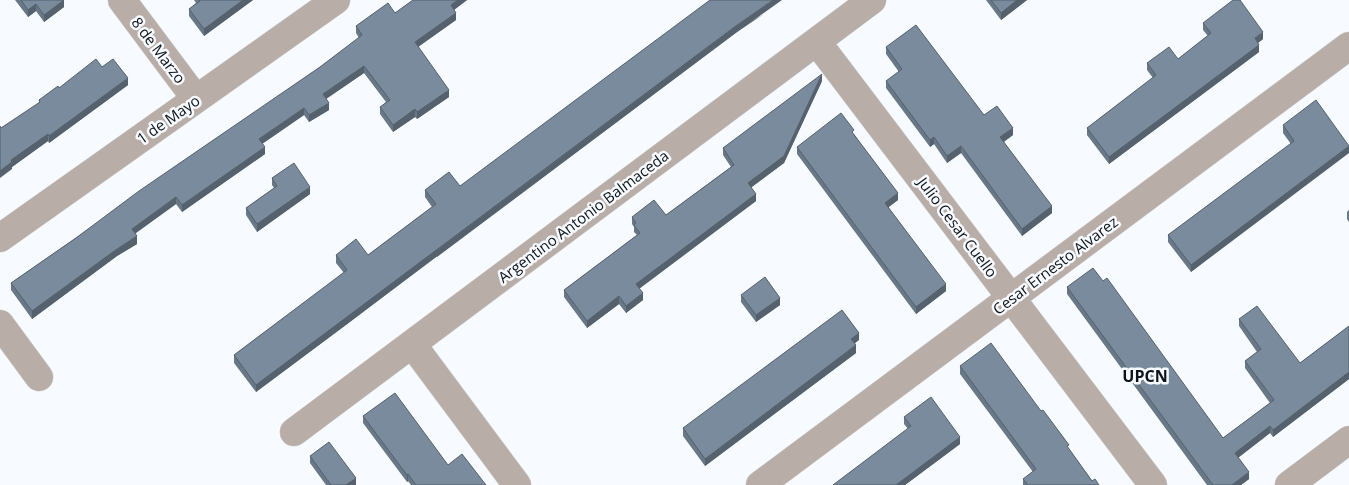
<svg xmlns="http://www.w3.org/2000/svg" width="1349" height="485" viewBox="0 0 1349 485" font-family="'Open Sans',sans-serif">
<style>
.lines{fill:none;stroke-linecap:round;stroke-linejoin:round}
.minor-casing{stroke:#d2d6da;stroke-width:29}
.minor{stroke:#b8ada7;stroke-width:28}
.wall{fill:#687886}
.shaded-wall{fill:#55616d}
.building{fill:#798b9c;stroke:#55616d}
.labels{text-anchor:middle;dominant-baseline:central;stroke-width:5;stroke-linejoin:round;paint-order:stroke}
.street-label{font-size:15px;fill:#0d131a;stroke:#f7fbff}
.neighbourhood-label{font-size:16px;font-weight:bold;fill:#0d131a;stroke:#f7fbff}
</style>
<rect width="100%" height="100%" fill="#f7fbff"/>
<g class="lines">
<g class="minor-casing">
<path id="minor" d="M122 0 196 99
M817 42 1153 485
M0 238 336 0
M0 324 39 377
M412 344 517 485
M294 432 872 0
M760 485 1349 46
M1289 485 1349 440"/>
</g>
<use href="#minor" class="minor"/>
</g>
<path class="wall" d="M15 0H64V7L44 22 36 11 28 17Z
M194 0H253L204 36 189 16V9L196 3Z
M413 0H467L454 10 456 20 418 47 449 97 417 119 415 117 393 132 380 114V107L386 102 364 73 326 99 329 110 309 122 304 115 262 144 265 154 182 212 176 204 135 233 137 244 117 256 32 319 11 290V283L320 67 359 38 356 33V26L395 13Z
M986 0H1027L1001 20Z
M764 14 737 32 256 392 234 363V355L344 273 336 263V255H368L432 207 425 197V190L460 186Z
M1203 23 1263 39 1258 43 1259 52 1109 164 1087 135V128L1153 78 1147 70V63L1178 59 1208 36 1203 30Z
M886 47 1013 135 1004 142 1052 213 1022 236 961 153 947 163 934 144 930 147 886 88V81L899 72 886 54Z
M102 67 128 85 49 143 48 141 12 167V169L1 128 39 103V100L59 88Z
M822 81 784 163 751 187 756 201 639 289 643 300 626 313 619 304 587 328 564 297V290L637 235 634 232V227L632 224V217L666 215 731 167 723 155V148Z
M1283 125 1349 146 1191 272 1168 242V235L1291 144 1283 133Z
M854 134 898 200 888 207 946 291 916 314 797 154V147Z
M272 178 310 194 257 232 246 215V208L274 188 272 185Z
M1349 210V222L1347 219V212Z
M1067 287 1223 438 1270 403 1245 368V361L1257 352 1239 326V319L1300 363 1349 326V379L1273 437 1270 433 1238 458 1249 479 1241 485H1207L1067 294Z
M741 295 780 305 756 322 741 302Z
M859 340 855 343 856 353 705 466 683 436V428Z
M960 366 1069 449 1092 481 1099 485H1023V479L1033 472 960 374Z
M363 416 448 465 486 485H411L408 481 407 482 363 423Z
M904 417 960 444 905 485H833L908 429 904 424Z
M310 456 356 485H326L310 463Z"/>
<path class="shaded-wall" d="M64 0V7L44 22V15Z
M243 0H253L204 36V29Z
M458 0H467L451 12V5Z
M773 0H782L737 32 437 257V250L737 25Z
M1017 0H1027L1001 20V13Z
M36 4V11L28 17V10Z
M456 13V20L415 49V42Z
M1263 32V39L1255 45V38Z
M1259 45V52L1109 164V157Z
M364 66V73L323 101V94Z
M822 74V81L784 163 748 190V183Z
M128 78V85L49 143V136Z
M449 90V97L417 119V112Z
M329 103V110L309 122V115Z
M304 108V115L259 146V139Z
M415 109V117L393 132V125Z
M1013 128V135L1000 144V137Z
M48 134V141L12 167V169L0 178V171L11 160Z
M934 137V144L930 147V140Z
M961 146V153L947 163V156Z
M1349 146V153L1191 272V265Z
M265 147V154L182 212V205Z
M310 187V194L257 232V224Z
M898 193V200L885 210V203Z
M756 194V201L636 291V284Z
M176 197V204L132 236V229Z
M1052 206V213L1022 236V229Z
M137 236V244L117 256 32 319V311L117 249Z
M437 249V256L346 325 256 392V385Z
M946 284V291L916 314V307Z
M643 293V300L626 313V306Z
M619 296V304L587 328V321Z
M780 298V305L756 322V315Z
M859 333V340L851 346V339Z
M856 345V353L705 466V459Z
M1349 372V379L1273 437V430Z
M1270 426V433L1235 460V453Z
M960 437V444L905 485H896Z
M1249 472V479L1241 485H1232Z
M408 474V481L407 482V475Z
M356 478V485H346Z"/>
<path class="building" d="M21 0H64L44 15 36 4 28 10Z
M199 0H243L204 29 189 9 200 1Z
M413 0H458L451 5 456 13 415 42 449 90 417 112 415 109 393 125 380 107 390 100 364 66 323 94 329 103 309 115 304 108 259 139 265 147 182 205 176 197 132 229 137 236 117 249 32 311 11 283 76 238 139 191 320 67 362 35 356 26 388 3 395 13Z
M710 0H773L737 25 256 385 234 355 347 270 336 255 356 239 368 255 436 204 425 190 449 172 460 186Z
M991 0H1017L1001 13Z
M1233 0H1240L1263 32 1255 38 1259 45 1109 157 1087 128 1156 75 1147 63 1169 47 1178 59 1211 33 1203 23Z
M916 25 984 115 997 106 1013 128 1000 137 1052 206 1022 229 961 146 947 156 934 137 930 140 886 81 902 69 886 47Z
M96 59 102 67 113 59 128 78 49 136 48 134 11 160 12 162 0 171V126L1 128 40 102 39 100 58 86 59 88Z
M822 74 784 156 748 183 756 194 636 284 643 293 626 306 619 296 587 321 564 290 640 233 634 225 636 223 632 217 654 200 666 215 734 165 723 148Z
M1316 100 1349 146 1191 265 1168 235 1294 141 1283 125Z
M841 113 854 130 852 132 898 193 885 203 946 284 916 307 797 147Z
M294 163 310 187 257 224 246 208 277 186 272 178Z
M1093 268 1103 281 1107 278 1223 438 1274 400 1245 361 1261 349 1239 319 1257 306 1300 363 1349 326V372L1273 430 1270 426 1235 453 1249 472 1232 485H1213L1067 287Z
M765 277 780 298 756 315 741 295Z
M842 310 859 333 851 339 856 345 705 459 683 428Z
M991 343 1041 411 1043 410 1069 445 1067 446 1092 481 1095 479 1099 485H1028L1023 479 1036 469 960 366Z
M395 393 448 465 462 454 486 485H416L408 474 407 475 363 416Z
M931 397 960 437 896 485H833L911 426 904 417Z
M329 442 356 478 346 485H331L310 456Z"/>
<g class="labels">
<g class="street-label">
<text transform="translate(159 50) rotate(53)">8 de Marzo</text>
<text transform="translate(168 119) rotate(-35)">1 de Mayo</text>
<text transform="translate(583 216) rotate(-37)">Argentino Antonio Balmaceda</text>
<text transform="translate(958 227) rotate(53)">Julio Cesar Cuello</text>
<text transform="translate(1055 265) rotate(-37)">Cesar Ernesto Alvarez</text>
</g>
<g class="neighbourhood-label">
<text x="1145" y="376">UPCN</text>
</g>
</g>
</svg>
